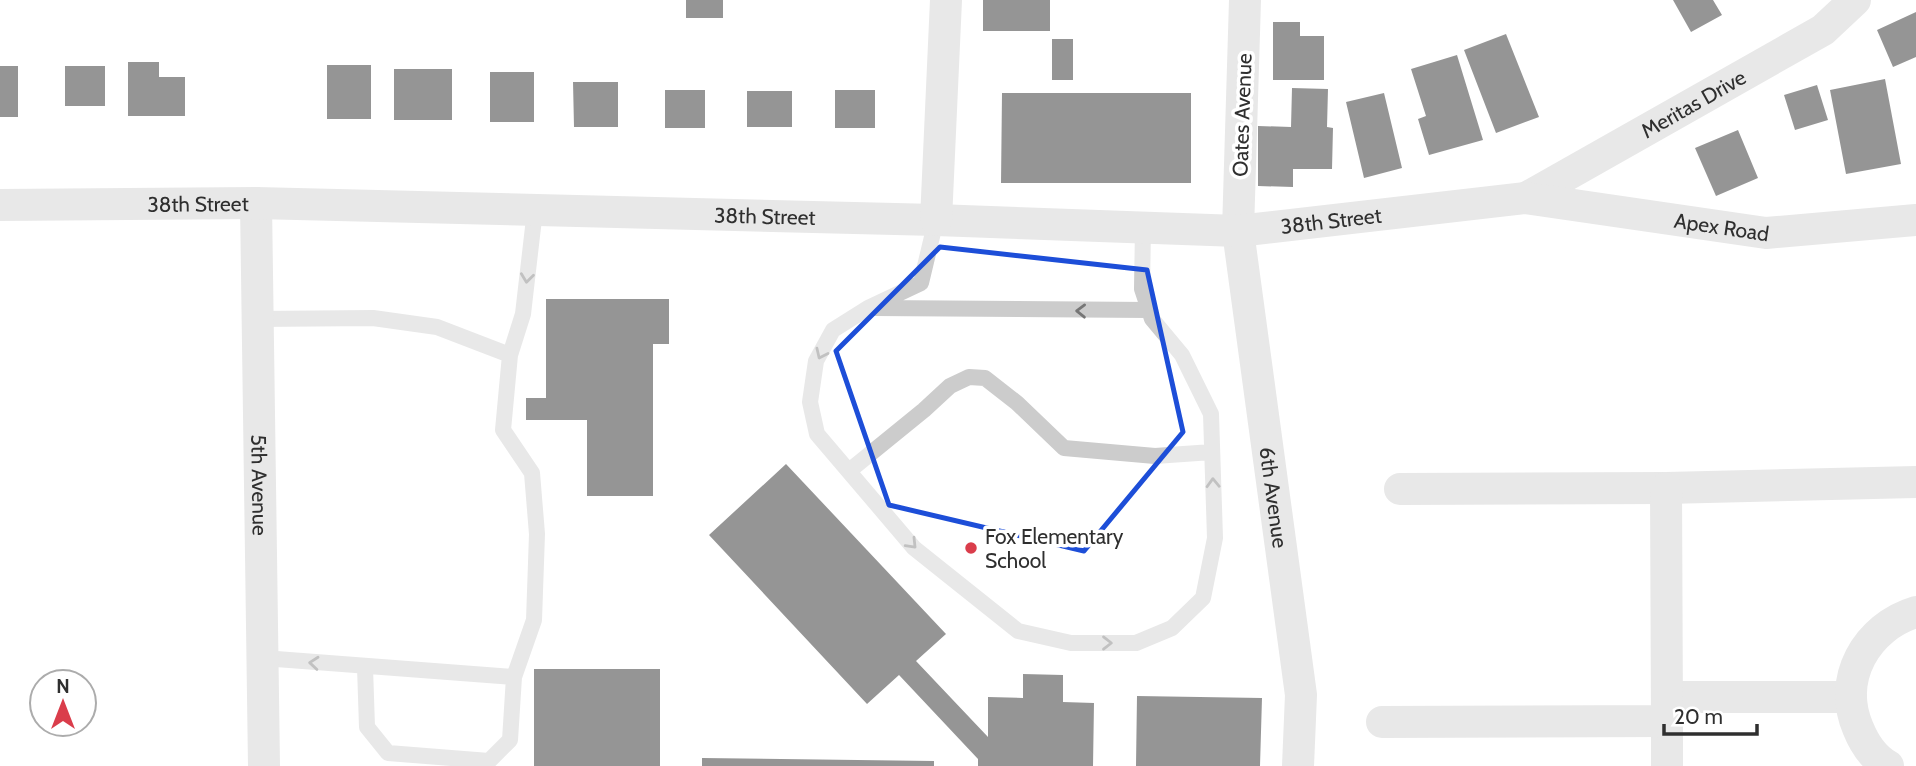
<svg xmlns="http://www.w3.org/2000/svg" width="1916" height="766" viewBox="0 0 1916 766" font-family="Cabin,sans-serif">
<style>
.building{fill:#161616}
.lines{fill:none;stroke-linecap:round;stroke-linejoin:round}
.lane{stroke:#ccc;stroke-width:16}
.street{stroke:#ccc;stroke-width:32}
.oneway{stroke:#767676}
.marked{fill:none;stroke:#1d4ed8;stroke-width:5;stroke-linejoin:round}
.poi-dot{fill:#da3d4b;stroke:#fff;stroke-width:2.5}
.labels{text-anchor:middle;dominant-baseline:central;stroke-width:7;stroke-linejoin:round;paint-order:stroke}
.street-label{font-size:21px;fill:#2f2f2f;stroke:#fff}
.poi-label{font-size:21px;fill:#2f2f2f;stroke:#fff;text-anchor:start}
</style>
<rect width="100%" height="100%" fill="#fff"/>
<path class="building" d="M686 0H723V18H686Z
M983 0H1050V31H983Z
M1673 0H1713L1722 15 1691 32Z
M1916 12V57L1893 67 1877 30Z
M1273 22H1300V36H1324V80H1273Z
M1506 34 1539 117 1496 133 1464 50Z
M1052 39H1073V80H1052Z
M1457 55 1483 140 1429 155 1418 119 1426 116 1411 69Z
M128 62H159V77H185V116H128Z
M327 65H371V119H327Z
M0 66H18V117H0Z
M65 66H105V106H65Z
M394 69H452V120H394Z
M490 72H534V122H490Z
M1885 79 1901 164 1846 174 1830 90Z
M573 82H618V127H574Z
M1817 85 1828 120 1795 130 1784 95Z
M1292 88 1328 89 1327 127 1333 128 1332 169H1293V187L1258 186V126L1291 127Z
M665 90H705V128H665Z
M835 90H875V128H835Z
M747 91H792V127H747Z
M1002 93H1191V183H1001Z
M1384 93 1402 168 1364 178 1346 102Z
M1738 130 1758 178 1716 196 1695 148Z
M546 299H669V344H653V496H587V420H526V398H546Z
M786 464 946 634 916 661 988 737V697L1023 698V674L1063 675V702L1094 703 1093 766H978V759L899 675 867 704 709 535Z
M534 669H660V766H534Z
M1137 696 1262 698 1260 766H1136Z
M702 758 934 761V766H702Z"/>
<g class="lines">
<path class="lane" d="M936 220 921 283 868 308 833 330 816 361 810 402 817 434 914 548 1018 631 1071 643H1136L1172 628 1203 598 1215 538 1211 414 1182 355 1152 319 1142 289 1143 228
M874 308 1149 310
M257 319 373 318 437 327 510 355
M849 471 924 410 950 386 969 377 985 378 1017 403 1064 448 1155 456 1212 452
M263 658 514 677 534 620 537 534 532 473 503 430 510 355 523 314 535 210
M365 667 367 727 388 753 489 761 510 740 514 677"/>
<g class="street">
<path id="s1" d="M1245 0 1238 231 1301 695 1298 766"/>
<path id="s2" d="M1526 198 1823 30 1855 0"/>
<path id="s3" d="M256 203 264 766"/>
<path id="s4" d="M0 205 256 203 936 220 1238 231 1526 198 1766 233 1916 220"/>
<path d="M936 220 946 0"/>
<path d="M1400 489 1666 488 1916 482"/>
<path d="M1667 697H1851"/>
<path d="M1667 721V766"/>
<path d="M1382 722 1667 721 1666 488"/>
<path d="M1888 766C1874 758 1864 743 1858 728 1837 679 1866 627 1916 612"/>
</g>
</g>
<defs><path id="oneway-chevron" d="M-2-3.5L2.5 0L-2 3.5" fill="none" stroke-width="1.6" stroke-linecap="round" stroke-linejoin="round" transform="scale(1.75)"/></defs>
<g class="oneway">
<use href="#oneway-chevron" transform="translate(527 278) rotate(97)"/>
<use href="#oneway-chevron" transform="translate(1081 311) rotate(-179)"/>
<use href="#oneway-chevron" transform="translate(821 354) rotate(115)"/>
<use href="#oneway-chevron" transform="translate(1213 483) rotate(-92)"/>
<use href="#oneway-chevron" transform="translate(912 544) rotate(46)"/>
<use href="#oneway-chevron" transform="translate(1107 643)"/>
<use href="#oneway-chevron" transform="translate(314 663) rotate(-175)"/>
</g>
<path d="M0 0H1916V766H0ZM940 247 1147 270 1183 432 1084 551 889 505 836 351Z" fill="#fff" fill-opacity=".55" fill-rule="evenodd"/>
<path class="marked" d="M940 247 1147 270 1183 432 1084 551 889 505 836 351Z"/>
<circle class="poi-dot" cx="971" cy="548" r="7"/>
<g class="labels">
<g class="street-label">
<text stroke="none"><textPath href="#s2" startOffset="192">Meritas Drive</textPath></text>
<text transform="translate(1242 115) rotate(-88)">Oates Avenue</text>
<text stroke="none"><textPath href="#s4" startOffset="198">38th Street</textPath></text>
<text stroke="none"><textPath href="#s4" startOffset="765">38th Street</textPath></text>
<text stroke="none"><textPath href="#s4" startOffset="1332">38th Street</textPath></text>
<text stroke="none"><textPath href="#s4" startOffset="1726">Apex Road</textPath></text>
<text stroke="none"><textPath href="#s3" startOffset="282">5th Avenue</textPath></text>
<text stroke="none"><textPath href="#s1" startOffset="500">6th Avenue</textPath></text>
</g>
<g class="poi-label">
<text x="985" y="536">Fox Elementary<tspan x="985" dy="24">School</tspan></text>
</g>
</g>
<g transform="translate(63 703)"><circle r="33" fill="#ffffff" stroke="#acacac" stroke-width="2"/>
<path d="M0-5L12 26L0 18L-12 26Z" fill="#da3d4b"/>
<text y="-10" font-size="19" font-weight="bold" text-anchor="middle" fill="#2f2f2f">N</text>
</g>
<path d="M1664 724v10h93v-10" fill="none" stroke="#2f2f2f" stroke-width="3.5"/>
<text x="1674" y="724" font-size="21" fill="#2f2f2f" stroke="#ffffff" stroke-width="5" paint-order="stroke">20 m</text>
</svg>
